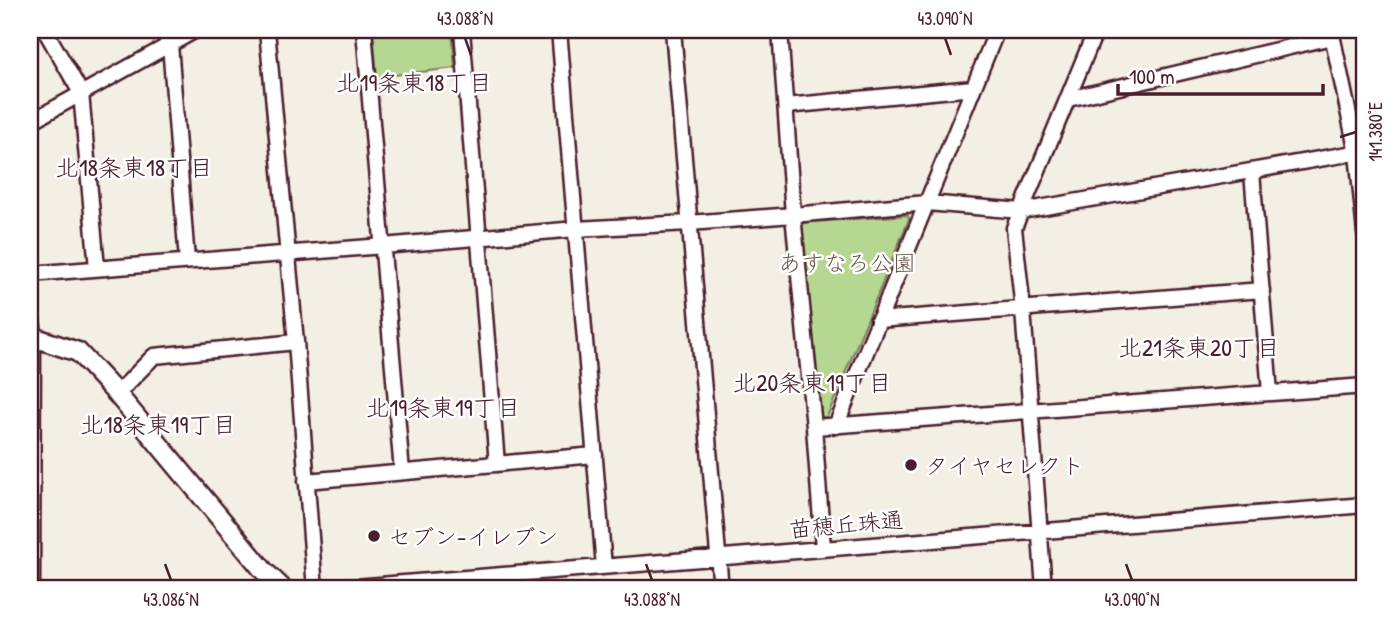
<svg xmlns="http://www.w3.org/2000/svg" width="1395" height="619" viewBox="0 0 1395 619" font-family="'Patrick Hand','Klee One',sans-serif">
<style>
.green{fill:#b5d791;stroke:#807b5e;stroke-width:2}
.lines{fill:none;stroke-linecap:round;stroke-linejoin:round}
.minor-casing{stroke:#4a1f2b;stroke-width:19}
.major-casing{stroke:#4a1f2b;stroke-width:23}
.minor{stroke:#fff;stroke-width:14}
.major{stroke:#fff;stroke-width:18}
.ticks{fill:none;stroke:#4a1f2b;stroke-width:2.5}
.poi-dot{fill:#4a1f2b;stroke:#fff;stroke-width:2.5}
.labels{text-anchor:middle;dominant-baseline:central;stroke-width:5;stroke-linejoin:round;paint-order:stroke}
.park-label{font-size:23px;fill:#6a564a;stroke:#fff}
.poi-label{font-size:23px;fill:#4a1f2b;stroke:#fff;text-anchor:start}
.street-label{font-size:23px;fill:#4a1f2b;stroke:#fff}
.neighbourhood-label{font-size:24px;fill:#4a1f2b;stroke:#fff}
.neatline{fill:none;stroke:#4a1f2b;stroke-width:2.5}
.ticks-label{font-size:18px;text-anchor:middle;fill:#4a1f2b}
</style>
<rect width="100%" height="100%" fill="#f4efe5"/>
<filter id="ink" filterUnits="userSpaceOnUse"><feTurbulence type="fractalNoise" baseFrequency=".0143" numOctaves="2"/><feDisplacementMap in="SourceGraphic" scale="14" xChannelSelector="R" yChannelSelector="G"/><feConvolveMatrix kernelMatrix="1 2 1 2 8 2 1 2 1" color-interpolation-filters="sRGB"/></filter>
<g filter="url(#ink)">
<path class="green" d="M373 30H452L455 68 377 77Z
M908 215 909 219 827 417 818 418 801 223Z"/>
<g class="lines">
<g class="minor-casing">
<path id="minor" d="M45 30 81 93 97 268
M162 30 170 44 187 261
M267 30 296 342 315 589
M364 30 402 472
M462 30 497 464
M559 30 604 567
M673 30 721 589
M780 30 793 215 814 427 823 548
M1331 30 1357 153 1365 233
M1068 99 1332 37
M786 106 973 88
M30 122 196 30
M1252 172 1270 393
M30 274 383 246 576 229 689 223 793 215 927 203 1022 211 1365 151
M878 320 1262 290
M117 394 154 356 296 342
M836 426 997 30
M814 427 1365 386
M306 481 595 455
M32 589 33 337
M330 589 1365 505
M1044 589 1023 310 1014 228 1096 30"/>
</g>
<g class="major-casing">
<path id="major" d="M30 322 33 337 78 352 117 394 264 571 283 589"/>
</g>
<use href="#minor" class="minor"/>
<use href="#major" class="major"/>
</g>
</g>
<path class="ticks" d="M465 38 471 55M945 38 951 55M1340 137 1356 132M165 564 171 580M646 564 652 580M1126 564 1132 580"/>
<g class="poi-dot">
<circle cx="911" cy="465" r="7"/>
<circle cx="374" cy="536" r="7"/>
</g>
<g class="labels">
<g class="park-label">
<text x="847" y="262">あすなろ公園</text>
</g>
<g class="poi-label">
<text x="925" y="465">タイヤセレクト</text>
<text x="388" y="536">セブン-イレブン</text>
</g>
<g class="street-label">
<text transform="translate(846 524) rotate(-5)">苗穂丘珠通</text>
</g>
<g class="neighbourhood-label">
<text x="414" y="82">北19条東18丁目</text>
<text x="134" y="167">北18条東18丁目</text>
<text x="1199" y="347">北21条東20丁目</text>
<text x="812" y="382">北20条東19丁目</text>
<text x="443" y="407">北19条東19丁目</text>
<text x="158" y="424">北18条東19丁目</text>
</g>
</g>
<rect width="1395" height="619" fill="none" stroke="#fff" stroke-width="77"/>
<path d="M1118 84v10h205v-10" fill="none" stroke="#4a1f2b" stroke-width="3.5"/>
<text x="1129" y="84" font-size="21" fill="#4a1f2b" stroke="#ffffff" stroke-width="5" paint-order="stroke">100 m</text>
<rect x="38" y="38" width="1318" height="542" class="neatline"/>
<g class="ticks-label">
<text x="465" y="25">43.088°N</text>
<text x="945" y="25">43.090°N</text>
<text transform="translate(1376 132) rotate(-90)" y="6">141.380°E</text>
<text x="171" y="606">43.086°N</text>
<text x="652" y="606">43.088°N</text>
<text x="1132" y="606">43.090°N</text>
</g>
</svg>
